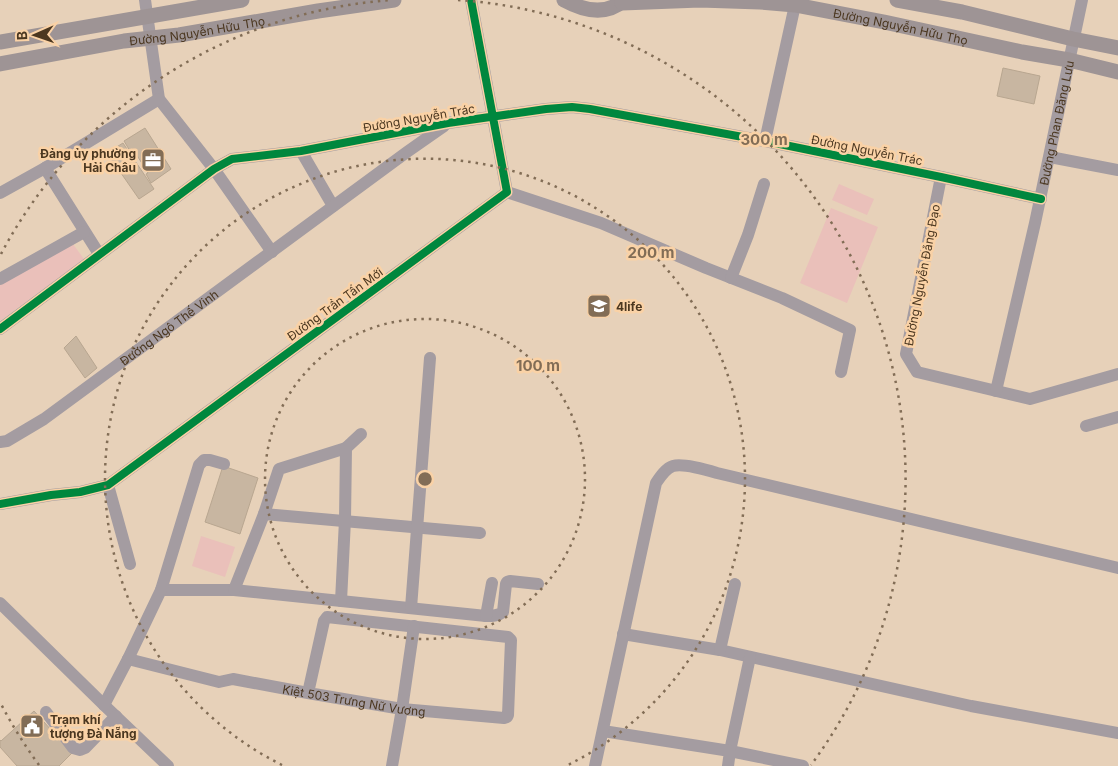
<svg xmlns="http://www.w3.org/2000/svg" width="1118" height="766" viewBox="0 0 1118 766" font-family="Inter,sans-serif">
<style>
.green{fill:#eac0ba}
.building{fill:#c8b6a1;stroke:#b8a690}
.lines{fill:none;stroke-linecap:round;stroke-linejoin:round}
.minor{stroke:#a49ca1;stroke-width:12}
.major{stroke:#9e9495;stroke-width:15}
.cycleway-casing{stroke:#fad2a6;stroke-width:11}
.cycleway{stroke:#00873e;stroke-width:8}
.ring{fill:none;stroke:#826d56;stroke-width:2.5;stroke-dasharray:2.5 5}
.labels{text-anchor:middle;dominant-baseline:central;stroke-width:5;stroke-linejoin:round;paint-order:stroke}
.street-label{font-size:12px;fill:#4b3720;stroke:#fad2a6}
.poi-label{font-size:12px;font-weight:bold;fill:#4b3720;stroke:#fad2a6;text-anchor:start}
.centre{fill:#826d56;stroke:#fad2a6;stroke-width:2.5}
.ring-label{font-size:15px;text-anchor:middle;font-weight:bold;fill:#826d56;stroke:#fad2a6;stroke-width:5;stroke-linejoin:round;paint-order:stroke}
</style>
<rect width="100%" height="100%" fill="#e7d1b9"/>
<path class="green" d="M839 184 874 199 867 215 832 200Z
M831 208 878 227 847 303 800 283Z
M73 244 84 259 0 321V285Z
M201 536 235 547 225 577 192 566Z"/>
<path class="building" d="M1003 68 1040 76 1034 104 997 96Z
M145 128 171 169 151 183 146 174 148 173 133 149 130 151 124 141Z
M123 143 154 189 139 199 107 153Z
M76 336 97 368 85 378 64 348Z
M223 466 258 478 240 534 205 522Z
M34 711 72 753 59 766H17L0 747V740L1 741Z"/>
<g class="lines">
<g class="minor">
<path d="M145 0 159 99 214 169 272 252"/>
<path d="M471 0 507 192"/>
<path d="M765 141 795 5"/>
<path d="M301 151 333 206"/>
<path d="M1050 157 1118 170"/>
<path d="M45 168 99 254"/>
<path d="M941 177 906 354 917 372 1030 399 1118 374"/>
<path d="M507 192 601 223 706 268 782 298 850 330 841 372"/>
<path d="M0 193 45 168 159 99"/>
<path d="M731 278 748 235 764 184"/>
<path d="M0 279 84 232"/>
<path d="M0 329 214 169 232 159 301 151 448 123 546 109 572 107 590 109 765 141 941 177 1041 199"/>
<path id="s1" d="M996 391 1035 223 1082 0"/>
<path d="M1086 426 1118 417"/>
<path id="s2" d="M0 442 7 441 44 419 407 152 444 126"/>
<path d="M108 485 130 564"/>
<path d="M0 504 51 495 80 492 108 485 507 192"/>
<path d="M264 514 480 533"/>
<path d="M161 590H234L486 616C492 616 498 616 503 612L506 584 507 582 510 581 538 584"/>
<path d="M234 590 264 514 279 469 346 448"/>
<path d="M341 601 345 520 346 448 361 434"/>
<path d="M0 603 104 705 168 766"/>
<path d="M411 608 430 358"/>
<path d="M486 616 492 583"/>
<path d="M623 634 720 650 971 706 1118 733"/>
<path d="M720 650 735 584"/>
<path d="M750 657 730 751 803 766"/>
<path id="s3" d="M128 659 219 682 233 679 308 693 402 709 504 718 507 717 508 715 511 640 508 637 327 617 324 621 308 693"/>
<path d="M104 705 128 659 161 590 199 465 204 460H210L224 464"/>
<path d="M46 712 73 748 80 750 85 748 116 716"/>
<path d="M603 731 730 751 728 766"/>
<path d="M392 766 402 709 414 626"/>
<path d="M595 766 656 483C660 477 666 468 673 466 683 463 707 470 717 473L1118 568"/>
</g>
<g class="major">
<path d="M564 0C584 11 606 16 624 0"/>
<path d="M897 0 962 12 1073 39 1118 48"/>
<path id="s4" d="M622 3 700 0 760 2 795 5 884 22 1022 52 1069 60 1118 72"/>
<path d="M0 42 242 0"/>
<path id="s5" d="M0 64 124 41 179 35 318 11 394 0"/>
</g>
<g class="cycleway-casing">
<path id="cycleway" d="M0 329 214 169 232 159 301 151 448 123 546 109 572 107 590 109 765 141 941 177 1041 199
M0 504 51 495 80 492 108 485 507 192 471 0"/>
</g>
<use href="#cycleway" class="cycleway"/>
</g>
<g class="ring">
<circle cx="425" cy="479" r="160"/>
<path d="M282 765A320 320 0 1 1 568 765"/>
<path d="M39 765A480 480 0 0 1 1 704M1 254A480 480 0 0 1 392 0M458 0A480 480 0 0 1 811 765"/>
</g>
<defs>
<g id="office-square" transform="scale(1.25)"><rect x="-9" y="-9" width="18" height="18" rx="4" fill="#826d56" stroke="#fad2a6"/><path d="M-6-3h4V-5.5h4V-3h4V5H-6ZM-1-4.5V-3h2v-1.5ZM-6 0V1H6V0Z" fill="#fff"/></g>
<g id="school-square" transform="scale(1.25)"><rect x="-9" y="-9" width="18" height="18" rx="4" fill="#826d56" stroke="#fad2a6"/><path d="M0-5L7-2L0 1L-7-2ZM-4 1L0 2.5L4 1V4Q0 6-4 4Z" fill="#fff"/></g>
<g id="civic-square" transform="scale(1.25)"><rect x="-9" y="-9" width="18" height="18" rx="4" fill="#826d56" stroke="#fad2a6"/><path d="M-.6-6.5H3V-4.5H.6V-3L4-1V1h2V6H-6V1h2V-1L-.6-3ZM-1.2 2.5V6h2.4V2.5Z" fill="#fff"/></g>
</defs>
<g fill-rule="evenodd">
<use href="#office-square" x="153" y="160"/>
<use href="#school-square" x="599" y="306"/>
<use href="#civic-square" x="32" y="726"/>
</g>
<g class="labels">
<g class="street-label">
<text stroke="none"><textPath href="#s4" startOffset="281">Đường Nguyễn Hữu Thọ</textPath></text>
<text stroke="none"><textPath href="#s5" startOffset="200">Đường Nguyễn Hữu Thọ</textPath></text>
<text transform="translate(419 118) rotate(-10)">Đường Nguyễn Trác</text>
<text stroke="none"><textPath href="#s1" startOffset="275">Đường Phan Đăng Lưu</textPath></text>
<text transform="translate(867 150) rotate(11)">Đường Nguyễn Trác</text>
<text transform="translate(922 275) rotate(-79)">Đường Nguyễn Đăng Đạo</text>
<text transform="translate(335 304) rotate(-36)">Đường Trần Tấn Mới</text>
<text stroke="none"><textPath href="#s2" startOffset="205">Đường Ngô Thế Vinh</textPath></text>
<text stroke="none"><textPath href="#s3" startOffset="231">Kiệt 503 Trưng Nữ Vương</textPath></text>
</g>
<g class="poi-label">
<text x="136" y="153" text-anchor="end">Đảng ủy phường<tspan x="136" dy="14">Hải Châu</tspan></text>
<text x="616" y="306">4life</text>
<text x="50" y="719">Trạm khí<tspan x="50" dy="14">tượng Đà Nẵng</tspan></text>
</g>
</g>
<circle cx="425" cy="479" r="8" class="centre"/>
<g class="ring-label">
<text x="764" y="145">300 m</text>
<text x="651" y="258">200 m</text>
<text x="538" y="371">100 m</text>
</g>
<g transform="translate(35 35) rotate(268)" stroke="#fad2a6" stroke-width="4" paint-order="stroke">
<path d="M0-4L9 19L0 12L-9 19Z" fill="#4b3720"/>
<text y="-8" font-size="14" font-weight="bold" text-anchor="middle" fill="#4b3720">B</text>
</g>
</svg>
